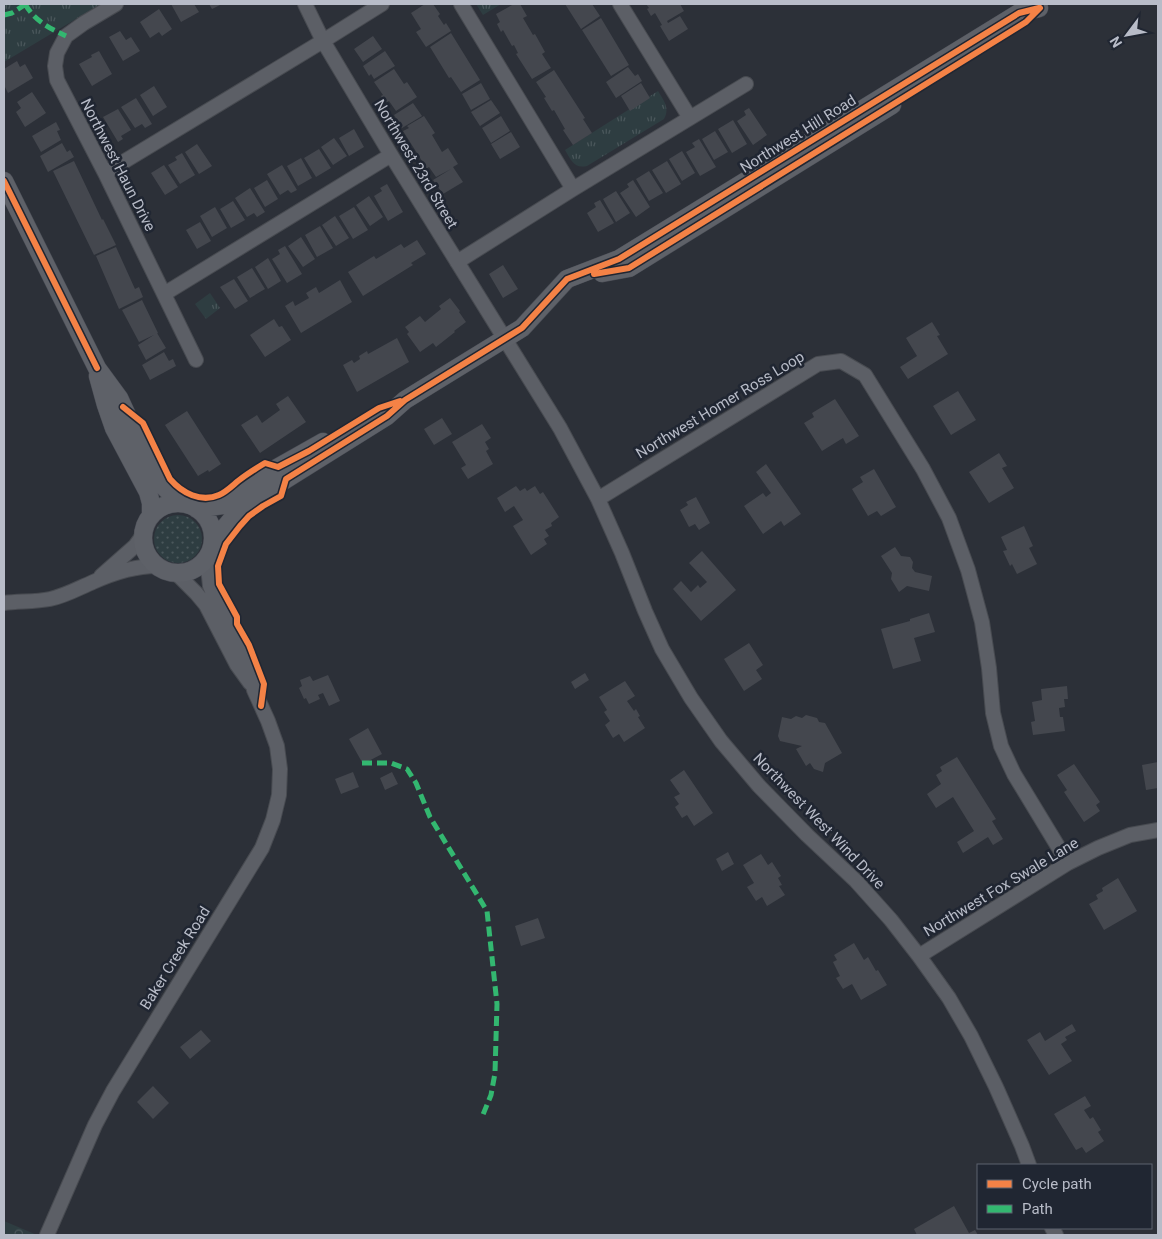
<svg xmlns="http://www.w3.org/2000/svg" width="1162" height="1239" viewBox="0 0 1162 1239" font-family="Roboto,sans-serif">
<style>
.grass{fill:url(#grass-tufts)}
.forest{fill:url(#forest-crowns)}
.garden{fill:url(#garden-dots)}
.building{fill:#44474e}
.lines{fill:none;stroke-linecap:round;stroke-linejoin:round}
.minor-casing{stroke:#484b51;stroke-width:16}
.major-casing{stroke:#4a4d55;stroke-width:19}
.minor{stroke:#5c5f66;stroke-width:14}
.major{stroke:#5e6168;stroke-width:18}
.quiet{stroke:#33b770;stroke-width:5;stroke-dasharray:10 5;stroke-linecap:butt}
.cycleway-casing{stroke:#202632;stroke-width:9}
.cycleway{stroke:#f48246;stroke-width:6}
.labels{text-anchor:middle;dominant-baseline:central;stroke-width:5;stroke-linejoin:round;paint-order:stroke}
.street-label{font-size:15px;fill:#b8bcc8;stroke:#202632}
</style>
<defs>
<pattern id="grass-tufts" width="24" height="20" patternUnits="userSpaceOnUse" patternTransform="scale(1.25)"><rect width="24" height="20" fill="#2e3d41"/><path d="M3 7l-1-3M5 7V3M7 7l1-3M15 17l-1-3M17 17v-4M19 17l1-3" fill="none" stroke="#4a575b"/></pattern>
<pattern id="forest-crowns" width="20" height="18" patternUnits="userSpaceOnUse" patternTransform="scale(1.25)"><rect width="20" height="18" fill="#2e3d41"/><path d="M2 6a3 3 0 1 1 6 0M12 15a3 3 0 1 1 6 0" fill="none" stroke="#4a575b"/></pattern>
<pattern id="garden-dots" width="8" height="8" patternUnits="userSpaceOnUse" patternTransform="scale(1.25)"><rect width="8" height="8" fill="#2e3d41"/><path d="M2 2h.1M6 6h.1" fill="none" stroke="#4a575b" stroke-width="1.8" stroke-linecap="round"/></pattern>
</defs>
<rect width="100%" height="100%" fill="#2c3038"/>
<path class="grass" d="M4 4H101L4 62Z
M476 4H501L483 15Z
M658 91C664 101 670 108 664 119L587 166C574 169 571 160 565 150Z
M210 293 220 308 206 319 195 304Z"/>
<path class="forest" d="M4 1221 37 1235H4Z"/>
<path class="garden" d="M154 539a24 24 0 1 1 48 0a24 24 0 1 1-48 0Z"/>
<path class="building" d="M171 4H194L199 12 181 22Z
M209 4H222L212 9Z
M425 4H433L440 14 438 16 444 25 446 23 451 31 426 47 416 32 421 29 411 13Z
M514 4H520L527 16 523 18 533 35 535 34 545 52 542 54 551 68 532 79 516 54 518 53 514 45 512 46 503 30 501 32 497 24 500 22 496 14Z
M565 4H592L600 16 581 29Z
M646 4H680L684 11 667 21 668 23 680 16 688 29 669 41 660 26 662 25 655 13 651 16 647 9 649 8Z
M159 9 172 29 162 36 159 32 150 38 140 22Z
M601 18 629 65 611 76 582 30Z
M120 31 126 40 131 37 140 51 123 61 109 37Z
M451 33 480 80 461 92 451 77 449 78 430 47Z
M373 36 382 49 363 62 354 49Z
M99 51 112 74 92 86 79 64 92 57 91 55Z
M385 51 395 66 374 79 371 74 369 76 363 66Z
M17 61 20 67 25 64 33 78 8 93 4 85V69Z
M628 67 635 76 638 74 642 81 616 98 606 82Z
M394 69 404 84 407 82 417 97 396 111 389 101 385 103 381 96 383 95 374 82Z
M554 70 585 118 583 119 592 133 573 145 563 130 565 129 554 110 552 111 544 98 546 97 536 82Z
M481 83 490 99 471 110 462 94Z
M641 83 650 98 630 111 621 96Z
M154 86 167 107 153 116 140 95Z
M32 92 46 113 25 127 16 112 21 108 17 102Z
M136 98 152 124 145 128 142 124 135 128 121 107Z
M491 100 500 113 480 126 471 112Z
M413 103 422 116 402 128 394 115Z
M749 108 767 135 753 145 737 121 746 115 744 111Z
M118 109 131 130 121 136 123 139 118 142 103 117Z
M424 116 435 133 432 135 442 152 448 148 458 164 453 167 463 182 443 194 433 180 451 169 436 177 429 167 426 169 421 162 422 161 403 131 409 128 407 126Z
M501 116 510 131 491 143 482 128Z
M733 120 747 144 732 153 718 129Z
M56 122 60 130 57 131 61 140 41 152 32 136Z
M354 129 364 147 349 156 339 138Z
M715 131 728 152 714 160 702 139Z
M511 132 520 147 500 159 491 144Z
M334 138 347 156 333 165 321 147Z
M699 139 716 167 700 176 686 152 695 147 692 143Z
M62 143 67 152 70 150 74 157 48 172 40 156Z
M197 144 212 166 199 174 185 152Z
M319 149 331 168 316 177 304 158Z
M682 151 695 173 682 181 669 159Z
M182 153 195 175 180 184 168 165 177 160 175 157Z
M301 158 312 178 298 186 287 166Z
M74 161 102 220 103 219 116 245 94 255 53 171Z
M667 161 681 184 666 193 652 170Z
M164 165 178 187 165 195 151 173Z
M282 165 297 190 291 193 288 190 280 195 267 174Z
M649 171 663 193 649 201 636 179Z
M267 180 278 199 265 207 254 188Z
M633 180 650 207 636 217 620 193 629 187 627 184Z
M387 184 403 212 388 221 374 196 382 191 380 188Z
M250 188 265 212 257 217 254 213 247 217 235 198Z
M616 191 630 213 616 222 603 199Z
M369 196 383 217 370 226 356 205Z
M600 200 614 223 598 232 587 213 596 207 594 203Z
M233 201 245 220 231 228 220 209Z
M215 207 227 228 212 237 200 216Z
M354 207 368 230 353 239 339 216Z
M335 216 349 238 336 246 322 225Z
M200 222 211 241 197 249 186 230Z
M320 226 333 248 317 257 305 235Z
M301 237 315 259 303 267 288 246Z
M417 240 426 254 411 263 413 265 363 296 348 272 374 256 376 259 401 244 404 248Z
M285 246 302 274 287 283 272 259 280 254 278 250Z
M116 247 135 289 139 287 143 297 119 309 96 256Z
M268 258 281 281 268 289 255 267Z
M503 265 518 289 503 298 489 274Z
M252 268 265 289 250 298 237 277Z
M234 279 248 301 235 309 220 287Z
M340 280 352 302 301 333 285 306 293 301 295 306 309 298 306 293 316 287 319 293Z
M450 298 460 311 459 312 466 322 454 331 455 332 436 347 433 343 420 352 407 334 409 332 405 327 420 316 425 322 441 309 439 306Z
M142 300 158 333 139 342 122 310Z
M274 319 279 327 282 326 291 340 265 357 250 335Z
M932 322 940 335 937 336 948 354 908 379 900 367 917 356 906 338Z
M157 333 166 348 146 360 138 345Z
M397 338 409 362 357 392 343 365 352 360 354 363 360 359 359 356 367 351 368 354Z
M164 352 169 361 173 359 176 366 150 380 142 365Z
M958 391 976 420 951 435 933 406Z
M288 396 306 422 260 453 241 425 257 415 262 423 280 410 276 404Z
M835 399 859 436 846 444 843 438 822 451 804 423 814 417 812 413Z
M187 411 221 464 209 472 208 470 198 476 165 425Z
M442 418 452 434 434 445 424 429Z
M482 424 491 438 485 442 489 449 486 451 493 464 468 479 461 468 466 465 452 442Z
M999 453 1007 466 1002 468 1014 488 989 503 969 472Z
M766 464 801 514 784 526 781 521 763 534 744 506 763 493 766 497 771 493 756 472Z
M874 469 896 507 881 516 877 511 868 516 852 489 863 482 860 477Z
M516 486 520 491 525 488 527 491 535 486 540 494 543 492 559 517 551 523 552 526 545 530 549 536 544 539 547 544 531 555 513 526 523 520 514 506 505 512 497 498Z
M696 497 710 523 699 530 695 524 689 527 680 510 688 505 686 502Z
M1024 526 1033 546 1029 548 1037 564 1017 574 1012 564 1010 566 1003 551 1007 550 1001 537Z
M895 547 901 556 910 557 913 562 912 568 915 572 932 576 929 591 907 586 899 592 891 579 892 573 881 556Z
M702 551 736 590 701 621 673 589 681 581 691 592 698 585 700 588 707 582 689 563Z
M929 613 935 632 914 638 921 661 893 669 881 629 910 621V619Z
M749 643 763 665 756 670 762 679 744 691 724 659Z
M585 673 589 680 575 689 571 682Z
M328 675 340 701 329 706 323 693 318 695 320 699 309 704 306 698 304 699 299 688 302 686 300 680 310 676 313 681Z
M625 681 635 696 627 701 634 711 636 709 640 716 638 717 645 728 624 742 619 734 613 738 605 725 610 721 604 712 607 710 599 697Z
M1067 686 1068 699H1064L1065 707 1059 708 1060 717H1063L1065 731 1033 735 1031 722 1035 721 1032 702 1042 700 1041 689Z
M806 715 817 718 819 722 825 723 842 753 825 763 823 772 814 769 810 763 806 766 796 749 802 746 780 741 778 736 782 717 791 719 796 716 802 718Z
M368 728 382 754 363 764 349 739Z
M957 757 996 819 992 821 1003 839 993 845 988 837 963 853 957 842 974 831 953 797 936 808 927 794 941 784 936 775 942 771 940 767Z
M1158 762V788L1146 790 1142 765Z
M1074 764 1100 802 1096 805 1100 811 1084 822 1064 792 1067 790 1057 775Z
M684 770 713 813 694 826 687 815 682 818 675 807 679 804 674 797 680 794 670 780Z
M353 772 359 787 341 794 335 779Z
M392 772 398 784 385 790 380 778Z
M728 852 734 864 722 871 716 859Z
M761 854 768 865 772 862 781 876 778 878 782 885 779 886 785 895 767 906 762 897 756 901 747 887 754 883 743 865Z
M1118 878 1137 911 1104 930 1089 904 1098 899 1096 895 1103 891 1102 888Z
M538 918 545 938 521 946 515 926Z
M854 943 864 960 868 957 876 971 878 970 887 985 861 1000 852 984 843 989 836 978 840 976 833 962 837 960 834 955Z
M1072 1024 1076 1031 1065 1037 1067 1040 1061 1044 1072 1061 1049 1075 1027 1040 1040 1032 1045 1041Z
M201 1030 211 1041 190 1059 180 1047Z
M153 1086 169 1103 153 1119 137 1102Z
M1085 1096 1091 1106 1084 1110 1090 1119 1093 1117 1101 1130 1098 1132 1104 1141 1086 1153 1082 1147 1076 1150 1054 1114Z
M954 1206 969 1233 975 1230 978 1235H917L914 1229Z"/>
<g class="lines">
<g class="minor-casing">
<path id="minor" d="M116 4 84 23 66 36 57 53 55 66 57 80 105 173 196 360
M305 4 323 41 391 155 560 428 598 499 622 553 645 611 662 649 691 698 721 741 759 786 807 835 856 881 891 920 919 956 949 998 971 1036 996 1087 1022 1146 1029 1165
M461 4 573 189
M620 4 690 118
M105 173 323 41 382 4
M457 262 573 189 746 84
M164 294 391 155
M598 499 818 364 841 361 865 375 923 469 949 518 968 570 982 622 989 668 993 713 1001 746 1014 774 1068 863
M176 573 196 593 206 605 237 665 250 683
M101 576 135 546 143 535
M4 603C19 601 35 602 50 599 65 596 79 588 93 582 113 573 135 566 157 566
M919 956 1068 863 1098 848 1130 835 1158 830
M1052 1228 1056 1235
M47 1235 95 1125 113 1091 262 848 273 820 279 795 280 769 277 746 268 721 254 690 247 659 238 639 216 601 210 586 207 558"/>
</g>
<g class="major-casing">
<path id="major" d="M4 181 97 368 119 398 153 472 162 485 181 503
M602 273 629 268 892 105
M98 376 106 405 114 428 148 492 151 503V516
M143 538a35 35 0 1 1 70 0a35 35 0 1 1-70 0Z
M197 509 222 505 234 498 261 477 323 442
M213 542 232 519 248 503 387 416 405 400 522 328 567 279 619 259 1019 13 1039 8"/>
</g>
<use href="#minor" class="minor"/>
<use href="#major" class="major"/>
<path class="quiet" d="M25 4C35 21 49 28 66 36
M4 15 12 13 26 4
M362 763H391L407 769 416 783 430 817 487 911 497 1004 495 1073 491 1095 482 1117"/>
<g class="cycleway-casing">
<path id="cycleway" d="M4 181 97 368
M594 274 629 268 1026 22 1040 8
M123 407 143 423 170 479C182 493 201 503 219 495 226 492 232 486 238 481 247 474 255 469 265 463L278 467 309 451 379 408 400 401
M261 706 264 684 249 645 237 624V617L219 584 218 566 226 544 240 526 249 516 263 506 281 496 286 479 387 416 405 400 522 328 567 279 619 259 1019 13 1039 8"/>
</g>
<use href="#cycleway" class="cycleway"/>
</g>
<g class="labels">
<g class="street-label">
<text transform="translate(798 134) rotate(-32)">Northwest Hill Road</text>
<text transform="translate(416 164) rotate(59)">Northwest 23rd Street</text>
<text transform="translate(118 165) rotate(63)">Northwest Haun Drive</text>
<text transform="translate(720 405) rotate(-31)">Northwest Homer Ross Loop</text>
<text transform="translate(819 821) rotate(46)">Northwest West Wind Drive</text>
<text transform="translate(1001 887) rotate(-31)">Northwest Fox Swale Lane</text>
<text transform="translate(175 958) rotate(-58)">Baker Creek Road</text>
</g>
</g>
<rect width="1162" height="1239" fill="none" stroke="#b8bcc8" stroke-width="10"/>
<rect x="977" y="1164" width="175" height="65" fill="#202632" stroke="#5d626e"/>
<rect x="987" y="1180" width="25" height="8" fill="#f48246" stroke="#5d626e"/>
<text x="1022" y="1189" font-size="15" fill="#b8bcc8">Cycle path</text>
<rect x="987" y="1205" width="25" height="8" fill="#33b770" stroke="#5d626e"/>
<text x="1022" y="1214" font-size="15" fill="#b8bcc8">Path</text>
<g transform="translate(1127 35) rotate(238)" stroke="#202632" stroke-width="4" paint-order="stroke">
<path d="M0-4L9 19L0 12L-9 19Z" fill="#b8bcc8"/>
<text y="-8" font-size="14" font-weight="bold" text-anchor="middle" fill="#b8bcc8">N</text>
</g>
</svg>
